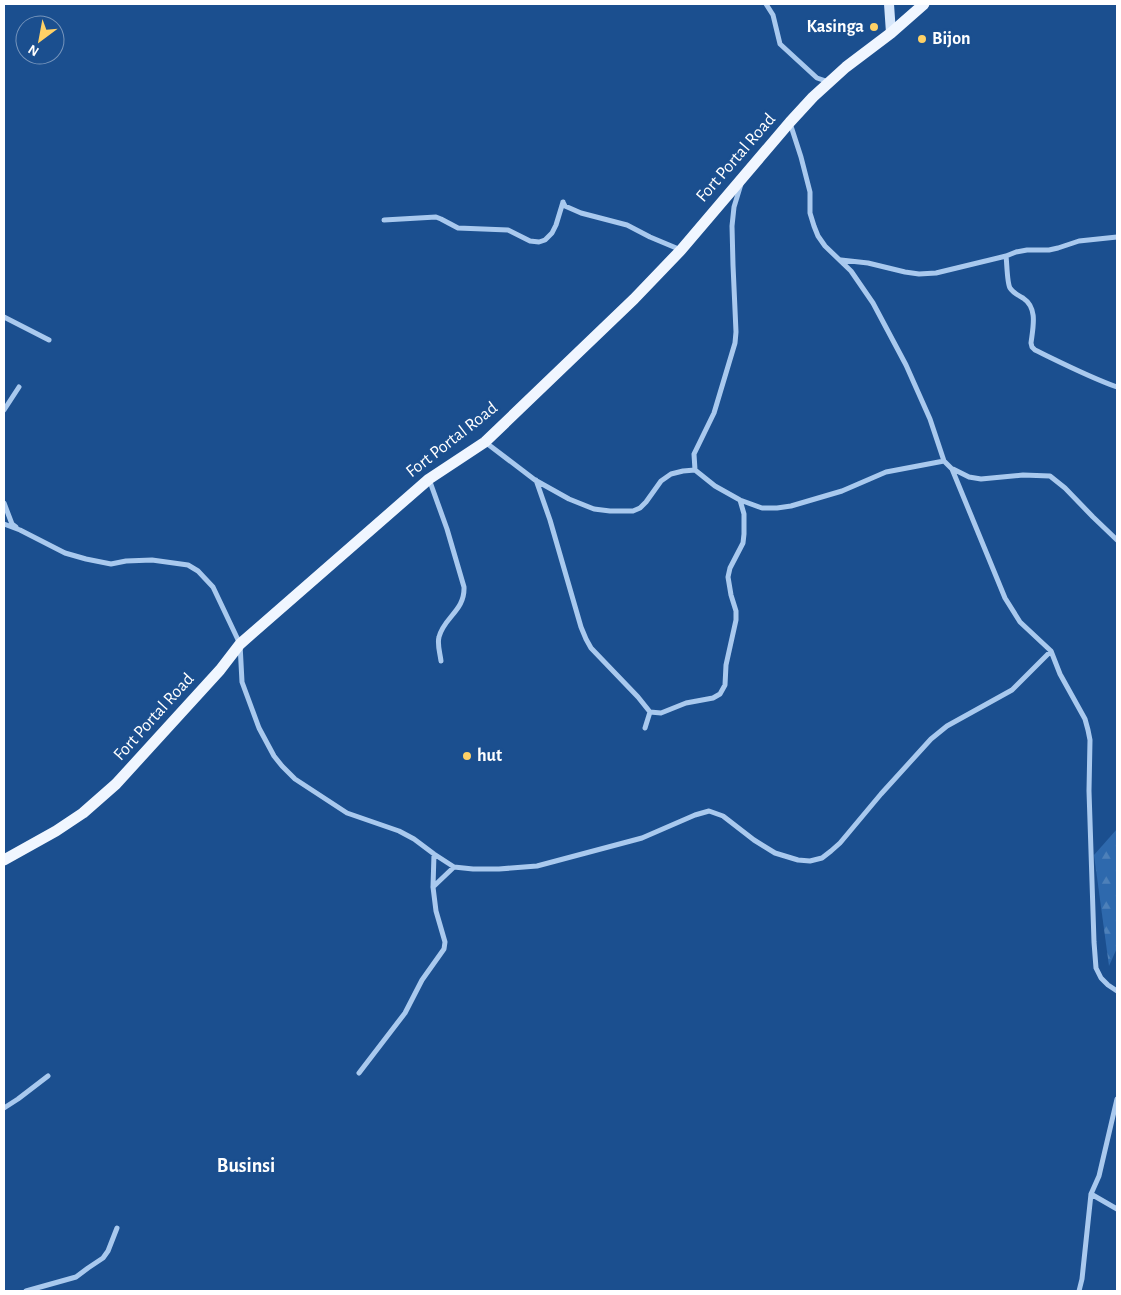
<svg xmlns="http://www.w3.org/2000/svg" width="1121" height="1295" viewBox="0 0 1121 1295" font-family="'Alegreya Sans',sans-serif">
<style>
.forest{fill:url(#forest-firs)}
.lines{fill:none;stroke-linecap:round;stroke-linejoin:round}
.street{stroke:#a9c9ee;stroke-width:5}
.secondary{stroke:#d6e6fa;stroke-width:10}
.primary{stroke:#f0f6ff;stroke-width:11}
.poi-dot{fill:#ffd166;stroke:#1b4f8f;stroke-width:2}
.labels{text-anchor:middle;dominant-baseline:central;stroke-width:5;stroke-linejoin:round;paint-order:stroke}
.poi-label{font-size:18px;font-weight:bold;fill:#fff;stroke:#1b4f8f;text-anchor:start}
.street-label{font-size:18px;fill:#fff;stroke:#1b4f8f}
.quarter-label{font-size:20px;font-weight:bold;fill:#fff;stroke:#1b4f8f}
</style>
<defs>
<pattern id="forest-firs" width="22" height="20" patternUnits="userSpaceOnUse" patternTransform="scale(1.25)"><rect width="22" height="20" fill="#2e69ad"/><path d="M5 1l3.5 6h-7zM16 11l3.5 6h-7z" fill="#4d80b9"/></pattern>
</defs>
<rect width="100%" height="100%" fill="#1b4f8f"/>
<path class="forest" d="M1117 829V948L1109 966 1094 855Z"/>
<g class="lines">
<path class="street" d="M766 4 773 15 780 44 817 78 829 82
M790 123 801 157 810 192V213L814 226 818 236 825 246 851 271 873 303 906 365 930 419 944 461 952 469 1005 598 1020 622 1051 651 1060 674 1085 719 1088 730 1090 740 1089 791 1094 942 1096 968 1101 978 1108 985 1117 991
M563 202 565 206 581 213 627 225 650 237 681 250
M384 220 436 217 441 219 458 228 508 230 530 241 539 242 545 240 552 233 556 225 563 202
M1006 256C1007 263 1007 283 1010 288 1013 293 1018 295 1023 298 1038 308 1033 327 1031 343L1032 347 1035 350C1062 363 1089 377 1117 387
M841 260 868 263 905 272 919 274 936 273 1006 256 1016 252 1027 250H1049L1058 248 1079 241 1117 237
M4 317 49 340
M4 410 19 387
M485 442 535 480 569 499 594 509 610 511H633L640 508 646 502 661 481 671 474 683 471 695 470 715 486 740 500 762 508H777L791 506 842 491 886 472 944 461
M953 469 969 477 981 479 1023 475 1050 476 1065 488 1093 517 1117 540
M695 470 694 454 714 413 735 343 736 332 733 265 732 226 734 207 741 184
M429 479 447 529 464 587C465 611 444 617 439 637 437 644 440 653 441 661
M536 480 550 520 581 627 586 639 591 648 638 697 650 712
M4 503 12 524 16 527
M4 524 20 530 65 553 86 559 111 564 126 561 152 560 188 565 198 571 213 587 240 644 242 682 259 728 274 756 282 766 295 779 347 813 399 831 414 839 434 854 454 867 473 869H499L537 866 642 838 695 815 709 811 723 816 754 840 775 853 798 860 810 861 822 858 831 851 840 843 881 794 931 739 947 726 1012 690 1051 651
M645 728 650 712 661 713 686 703 713 698 720 694 725 685 726 665 736 620V611L731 595 728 577 730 568 743 543 744 534V514L740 500
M433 887 454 867
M359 1073 405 1013 422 980 444 949 445 942 436 911 433 887 434 854
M4 1108 18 1099 48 1076
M1091 1194 1117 1209
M26 1291 76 1277 88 1268 103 1258 108 1251 117 1228
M1079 1291 1082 1279 1091 1194 1099 1176 1117 1099"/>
<path class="secondary" d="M889 4 891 33"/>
<path class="primary" d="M4 860 56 831 83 813 116 784 220 670 240 644 429 479 485 442 634 299 681 250 790 122 813 97 846 67 891 33 924 4"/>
</g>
<g class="poi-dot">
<circle cx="874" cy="27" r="5"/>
<circle cx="922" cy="39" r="5"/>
<circle cx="467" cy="756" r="5"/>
</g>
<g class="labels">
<g class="poi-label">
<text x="864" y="27" text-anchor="end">Kasinga</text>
<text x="932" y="39">Bijon</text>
<text x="477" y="756">hut</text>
</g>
<g class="street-label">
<text transform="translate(736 158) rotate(-49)">Fort Portal Road</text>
<text transform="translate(452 440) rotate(-38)">Fort Portal Road</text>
<text transform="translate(154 717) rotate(-48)">Fort Portal Road</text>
</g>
<g class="quarter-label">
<text x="246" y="1166">Businsi</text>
</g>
</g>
<rect width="1121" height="1295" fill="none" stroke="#ffffff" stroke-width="10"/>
<g transform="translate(40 40) rotate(212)"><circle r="24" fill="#1b4f8f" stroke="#7695bc"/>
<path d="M0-4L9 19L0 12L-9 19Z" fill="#ffd166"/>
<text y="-8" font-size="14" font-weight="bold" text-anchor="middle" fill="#ffffff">N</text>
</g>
</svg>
